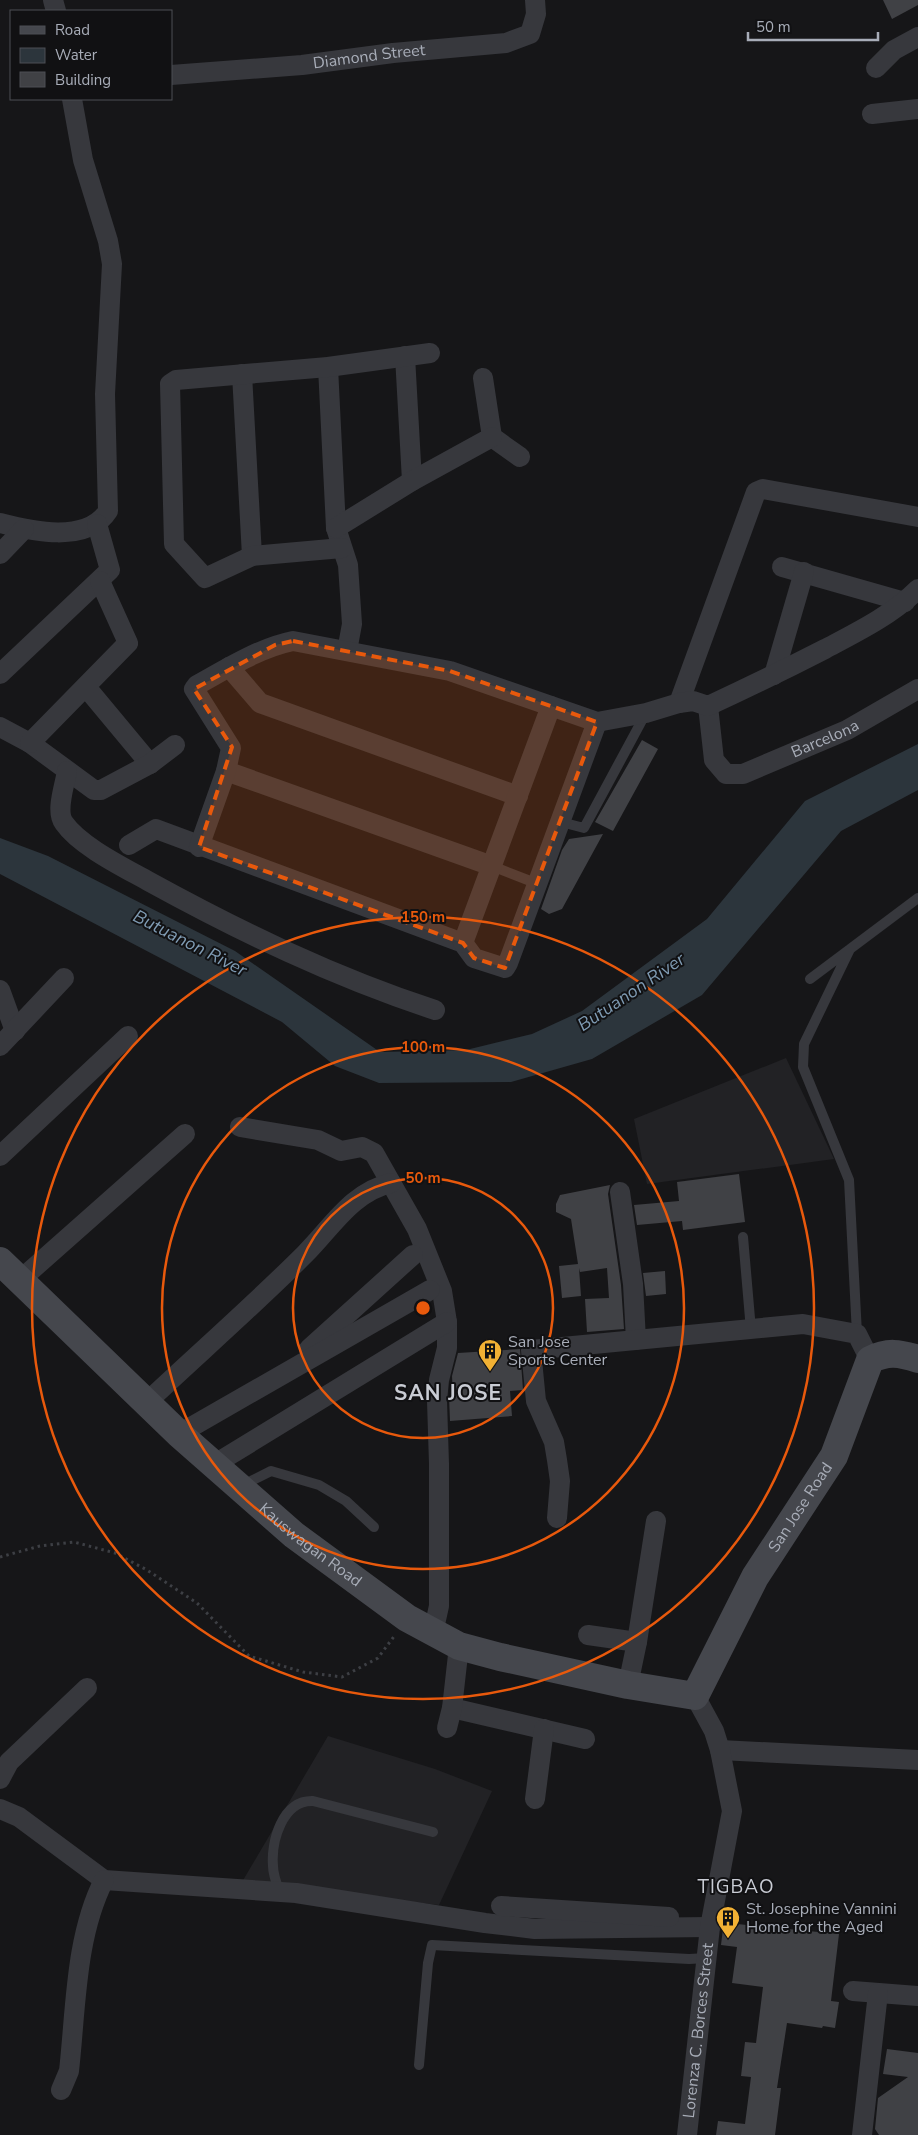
<svg xmlns="http://www.w3.org/2000/svg" width="918" height="2135" viewBox="0 0 918 2135" font-family="'Nunito Sans',sans-serif">
<style>
.built{fill:#222225}
.water{fill:#2c353c}
.building{fill:#404145}
.lines{fill:none;stroke-linecap:round;stroke-linejoin:round}
.path{stroke:#3d3f44;stroke-width:3;stroke-dasharray:2.5 4;stroke-linecap:butt}
.lane{stroke:#37383d;stroke-width:10}
.street{stroke:#37383d;stroke-width:20}
.secondary{stroke:#45474d;stroke-width:28}
.marked{fill:#e8590c;fill-opacity:0.2;stroke:#e8590c;stroke-width:4;stroke-dasharray:10 6;stroke-linejoin:round}
.ring{fill:none;stroke:#e8590c;stroke-width:2.5}
.labels{text-anchor:middle;dominant-baseline:central;stroke-width:4;stroke-linejoin:round;paint-order:stroke}
.street-label{font-size:16px;fill:#a8adb8;stroke:#111113}
.poi-label{font-size:16px;fill:#a8adb8;stroke:#111113;text-anchor:start}
.water-label{font-size:18px;font-style:italic;fill:#7f9bb3;stroke:#111113}
.quarter-label{font-size:19px;letter-spacing:1px;fill:#c9ccd4;stroke:#111113}
.district-label{font-size:21px;font-weight:bold;letter-spacing:1px;fill:#c9ccd4;stroke:#111113}
.centre{fill:#e8590c;stroke:#111113;stroke-width:2.5}
.ring-label{font-size:15px;text-anchor:middle;font-weight:bold;fill:#e8590c;stroke:#111113;stroke-width:4;stroke-linejoin:round;paint-order:stroke}
</style>
<rect width="100%" height="100%" fill="#161618"/>
<path class="built" d="M786 1058 834 1159 647 1184 634 1119Z
M328 1736 435 1769 492 1791 439 1905 242 1882Z"/>
<path class="water" d="M918 744V790L841 831 702 995 592 1059 511 1082 379 1083 335 1066 282 1022 0 874V838L48 856 235 951 380 1052 466 1050 532 1034 582 1011 707 919 805 801Z"/>
<path class="building" d="M883 0H918V5L892 19Z
M642 740 658 749 613 831 595 822Z
M603 834 562 909 549 914 541 909 562 850 569 839Z
M739 1174 745 1222 683 1230 682 1221 637 1225 634 1205 679 1201 677 1182Z
M610 1185 608 1194 621 1285 624 1329 587 1332 585 1299 609 1298 607 1268 580 1272 579 1268 581 1296 562 1298 559 1266 578 1264 571 1219 556 1212V1204L560 1195Z
M665 1271 666 1294 646 1296 643 1273Z
M520 1349 523 1390 510 1391 512 1416 450 1421 449 1396H453L452 1376 458 1353Z
M724 1920 737 1922V1924L839 1934 831 2001 839 2002 835 2028 823 2026 822 2028 787 2023 777 2088H781L775 2135H716L718 2121 745 2124 751 2077 741 2076 745 2042 756 2043 763 1987 732 1983 737 1947 721 1945Z
M887 2049 918 2053V2135H879L875 2129 878 2098 908 2077 883 2074Z"/>
<g class="lines">
<path class="path" d="M0 1557 40 1546 74 1542 115 1553 147 1570 197 1603 249 1656 303 1672 342 1677 378 1658 395 1635"/>
<path class="lane" d="M561 822 584 828 646 713
M492 866 538 884
M850 949 804 1044 803 1067 849 1180 857 1334
M810 979 918 898
M743 1237 751 1330
M241 1486 271 1471 319 1485 346 1501 374 1527
M280 1893C277 1885 273 1875 273 1866 271 1842 282 1800 313 1801L433 1832
M419 2065 428 1963 432 1945 689 1959 707 1958"/>
<g class="street">
<path d="M53 0 56 11"/>
<path d="M876 68 894 50 918 37"/>
<path id="s1" d="M171 75 302 65 393 53 506 43 530 34 536 14 535 0"/>
<path d="M872 114 918 109"/>
<path d="M405 356 412 481"/>
<path d="M328 367 336 528 348 565 352 624 347 651"/>
<path d="M242 374 252 556"/>
<path d="M483 378 492 437 520 457"/>
<path d="M0 523C31 531 87 544 108 511L105 394 112 264 108 241 83 160 72 99"/>
<path d="M336 528 412 481 492 437"/>
<path d="M342 548 252 556 205 578 174 544 170 384 176 380 328 367 430 353"/>
<path d="M0 554 24 529"/>
<path d="M782 567 905 602"/>
<path d="M229 667 260 703 518 796"/>
<path d="M0 674 110 570 97 524"/>
<path d="M774 675 804 572"/>
<path d="M86 687 150 764"/>
<path d="M679 703 756 492 763 489 918 517"/>
<path id="s2" d="M708 706 714 760 726 774H743L847 730 918 689"/>
<path d="M0 727 30 743 94 790H101L150 764 175 745"/>
<path d="M30 743 128 643 100 581"/>
<path d="M67 771C65 785 55 811 64 823 80 846 123 867 148 881 241 932 334 977 435 1010"/>
<path d="M226 771 492 866"/>
<path d="M129 845 156 829 463 943 474 958 505 968 508 963 597 722"/>
<path d="M199 847 226 771 231 748 194 689 197 685C228 668 259 648 293 641L450 671 597 722 646 713 679 703 693 701 708 706C747 688 786 669 825 649 857 632 892 615 918 589"/>
<path d="M463 943 551 706"/>
<path d="M0 990 15 1031"/>
<path d="M0 1046 64 978"/>
<path d="M240 1127 318 1140 341 1151 362 1147 374 1153 417 1229 442 1291 447 1322V1348L439 1380 437 1401 439 1464V1606L433 1633"/>
<path d="M0 1156 128 1036"/>
<path d="M620 1192 633 1284 636 1340"/>
<path d="M19 1281 185 1134"/>
<path d="M309 1349 413 1255"/>
<path d="M147 1402C199 1353 254 1305 305 1254 332 1227 352 1192 391 1183"/>
<path d="M179 1434 430 1290"/>
<path d="M215 1464 447 1322"/>
<path d="M557 1518 560 1481 557 1460 554 1442 536 1401 531 1350 803 1324 857 1334 870 1360"/>
<path d="M588 1635 637 1642"/>
<path d="M628 1685 637 1642 656 1521"/>
<path d="M452 1708 585 1739"/>
<path d="M447 1728 452 1708 459 1646"/>
<path d="M720 1750 918 1760"/>
<path d="M0 1779 9 1762 87 1688"/>
<path d="M535 1799 544 1729"/>
<path d="M0 1809 19 1817 104 1880 296 1893 485 1923 535 1929 710 1927"/>
<path d="M501 1906 669 1917"/>
<path d="M853 1991 918 1996"/>
<path d="M61 2090 69 2071C76 2009 75 1937 104 1880"/>
<path id="s3" d="M687 2135 710 1927 732 1811 720 1750 714 1731 695 1696"/>
<path d="M862 2135 878 1993"/>
</g>
<path class="secondary" id="s4" d="M0 1261 179 1434 294 1535 407 1618 459 1646 500 1657 628 1685 695 1696 755 1577 834 1456 870 1360C888 1351 899 1353 918 1359"/>
</g>
<path class="marked" d="M293 641 450 671 597 722 505 968 474 958 463 943 199 847 232 747 194 689 275 645Z"/>
<g class="ring">
<circle cx="423" cy="1308" r="130"/>
<circle cx="423" cy="1308" r="261"/>
<circle cx="423" cy="1308" r="391"/>
</g>
<defs>
<g id="building-pin" transform="scale(1.25)"><path d="M0 17L-7.5 6A9.5 9.5 0 1 1 7.5 6Z" fill="#f2b134" stroke="#111113"/><path d="M-4-6H4V6H1V3H-1V6H-4ZM-2.5-4.3h1.7v1.8h-1.7ZM.8-4.3h1.7v1.8H.8ZM-2.5-1h1.7V.8h-1.7ZM.8-1h1.7V.8H.8Z" fill="#111"/></g>
</defs>
<g fill-rule="evenodd">
<use href="#building-pin" x="490" y="1351"/>
<use href="#building-pin" x="728" y="1918"/>
</g>
<g class="labels">
<g class="street-label">
<text stroke="none"><textPath href="#s1" startOffset="199">Diamond Street</textPath></text>
<text stroke="none"><textPath href="#s2" startOffset="179">Barcelona</textPath></text>
<text stroke="none"><textPath href="#s4" startOffset="1059">San Jose Road</textPath></text>
<text stroke="none"><textPath href="#s4" startOffset="421">Kauswagan Road</textPath></text>
<text stroke="none"><textPath href="#s3" startOffset="105">Lorenza C. Borces Street</textPath></text>
</g>
<g class="poi-label">
<text x="508" y="1342">San Jose<tspan x="508" dy="18">Sports Center</tspan></text>
<text x="746" y="1909">St. Josephine Vannini<tspan x="746" dy="18">Home for the Aged</tspan></text>
</g>
<g class="water-label">
<text transform="translate(190 943) rotate(27)">Butuanon River</text>
<text transform="translate(631 992) rotate(-34)">Butuanon River</text>
</g>
<g class="quarter-label">
<text x="736" y="1887">TIGBAO</text>
</g>
<g class="district-label">
<text x="448" y="1393">SAN JOSE</text>
</g>
</g>
<circle cx="423" cy="1308" r="8" class="centre"/>
<g class="ring-label">
<text x="423" y="922">150 m</text>
<text x="423" y="1052">100 m</text>
<text x="423" y="1183">50 m</text>
</g>
<rect x="10" y="10" width="162" height="90" fill="#111113" stroke="#4d4f55"/>
<rect x="20" y="26" width="25" height="8" fill="#45474d" stroke="#4d4f55"/>
<text x="55" y="35" font-size="15" fill="#a8adb8">Road</text>
<rect x="20" y="48" width="25" height="15" fill="#2c353c" stroke="#4d4f55"/>
<text x="55" y="60" font-size="15" fill="#a8adb8">Water</text>
<rect x="20" y="72" width="25" height="15" fill="#404145" stroke="#4d4f55"/>
<text x="55" y="85" font-size="15" fill="#a8adb8">Building</text>
<path d="M748 32v8h130v-8" fill="none" stroke="#a8adb8" stroke-width="2.5"/>
<text x="756" y="32" font-size="15" fill="#a8adb8" stroke="#111113" stroke-width="4" paint-order="stroke">50 m</text>
</svg>
